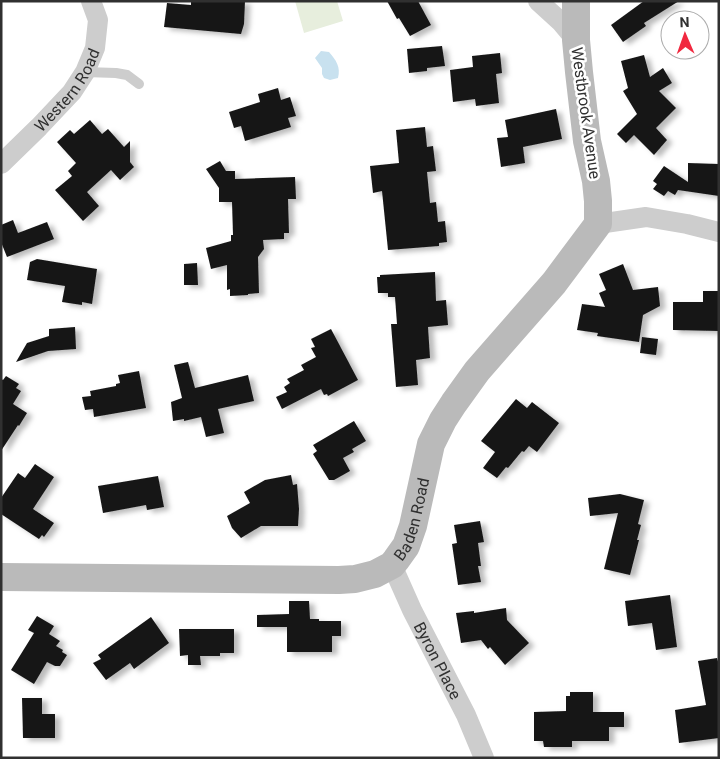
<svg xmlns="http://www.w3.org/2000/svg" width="720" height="759" viewBox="0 0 720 759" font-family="Roboto,sans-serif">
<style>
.green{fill:#e7eedd}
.water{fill:#c8e1ef}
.building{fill:#171717;filter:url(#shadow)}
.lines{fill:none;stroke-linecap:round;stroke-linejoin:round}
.lane{stroke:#cdcdcd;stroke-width:10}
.street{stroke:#cdcdcd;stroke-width:20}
.secondary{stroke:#bababa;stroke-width:28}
.labels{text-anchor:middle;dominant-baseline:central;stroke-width:5;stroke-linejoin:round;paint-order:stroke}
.street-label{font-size:16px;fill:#303030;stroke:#fff}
</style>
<defs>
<filter id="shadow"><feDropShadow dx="5.5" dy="3" stdDeviation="2.5" flood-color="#0004"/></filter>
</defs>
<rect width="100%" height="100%" fill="#fff"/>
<path class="green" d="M295 1H337L343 21 304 33Z"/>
<path class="water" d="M321 51 329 52C336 60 341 67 338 78L330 80 324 78 322 74V68L315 58Z"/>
<path class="building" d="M191 1H245L244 24 241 34 164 27 167 3 191 5Z
M387 1H418L431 25 410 36 399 18 397 19Z
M644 1H679L644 23 646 26 623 42 611 25Z
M442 46 445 66 427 68V71L409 73 407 49Z
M500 53 502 73 496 74 499 103 476 106 475 99 453 102 450 70 473 67 472 56Z
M644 55 650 77 663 68 672 83 659 91 676 108 656 128 667 140 654 155 634 135 626 143 617 134 637 114 623 91 628 88 621 61Z
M278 88 281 100 290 97 296 116 288 118 291 127 245 141 241 126 234 128 229 112 260 102 258 94Z
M556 109 562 139 523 147 525 163 501 167 497 138 508 137 505 120Z
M90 120 102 134 108 129 124 147 130 141V162L134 167 120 180 111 170 87 192 99 206 83 221 55 190 72 176 68 171 76 163 57 142 70 130 74 134Z
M425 127 427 147 433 146 436 171 427 172 430 203 436 202 438 222 445 221 447 242 439 243V246L388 250 382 191 373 193 370 166 399 163 396 130Z
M220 161 226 171H235V179L295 177 296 199H288L289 233H284V239L263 240 264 249 258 257 259 293 248 294V295L230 296V289L227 290V265L211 269 206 248 231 241V235H233L232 202H219V188L206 169Z
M688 163 719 164V196L678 190 675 195 668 191 664 196 653 189 657 184 653 181 664 166 688 182Z
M13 220 18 233 47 222 54 239 7 257 1 242V225Z
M37 259 97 269 92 304 82 302V305L62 302 65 286 27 280 30 262Z
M197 263 198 285H184V264Z
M623 264 633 290 658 287 660 306 643 315 639 342 597 336 598 333 577 330 582 304 605 307 599 293 606 290 599 274Z
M435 272 436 301 446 300 448 325 428 327 430 358 416 360 418 385 396 387 391 324H397L395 297H388V293H378L377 277H380V275Z
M703 291H719V331L673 330V302H703Z
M75 327 76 349 48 351 16 362 27 343 49 336V329Z
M331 329 358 380 328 396 327 394 324 395 321 389 282 409 276 397 287 392 284 387 290 383 287 379 304 370 301 365 316 357 311 348 315 347 311 339Z
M642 337 658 339 656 355 640 353Z
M188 362 195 388 248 375 254 401 218 409 224 433 206 437 201 417 184 421V419L173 421 171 402 182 398 174 365Z
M139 371 146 408 94 417 93 409 85 410 82 397 91 396 90 391 116 386V384L120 383 118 375Z
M6 376 19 384 16 388 21 391 13 404 27 413 19 426 18 425 1 451V379L3 380Z
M516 399 527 408 532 402 559 423 537 452 529 446 524 452 522 451 508 468 506 467 497 478 483 468 495 452 481 441Z
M354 421 366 441 352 449 354 452 343 458 350 471 334 480H329L313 454 317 451 313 445Z
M35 464 54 477 33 509 54 523 44 537 42 535 39 539 1 514V498L18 473 25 478Z
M291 475 293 485 297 484 299 509 298 526H261L241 538 232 528 227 516 250 503 244 492 265 480Z
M158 476 164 507 147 510 146 505 103 513 98 486Z
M620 494 644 500 638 524 641 525 637 540H639L630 575 604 569 618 513 590 516 588 498Z
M480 521 484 542 478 543 481 566H478L481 582 458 585 452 544 457 543 454 525Z
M670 595 677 647 656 650 652 623 628 626 625 601Z
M289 601H309L310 619H319V621H341V636H332V652H287V627H257V615L289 614Z
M506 608 507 620 529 643 505 665 490 647 488 649 481 640 461 643 456 613 474 611V613Z
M37 616 54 626 49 634 60 641 56 646 63 650 62 652 67 655 60 666H55L47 662 34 684 11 670 34 633 28 630Z
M151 617 169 643 134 669 130 663 106 680 93 663 101 659 98 655Z
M179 629H234V653H220V656H200L201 665H188V655L180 656Z
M717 658 719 665V738L679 743 675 710 706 705 698 661Z
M570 692H593V712H624V727H609V741H572V747H544L543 741H534V712L566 711V696H570Z
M22 698H42V714H55V738H23Z"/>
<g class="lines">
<path class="lane" d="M85 72 116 73 127 75 139 84"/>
<g class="street">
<path d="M538 1 561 22 576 40"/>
<path id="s1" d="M1 164 39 127 72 92 85 72 95 48 98 20 91 1"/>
<path d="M598 224 646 217 687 224 719 232"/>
<path id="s2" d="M392 565 412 610 466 715 484 758"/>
</g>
<path class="secondary" id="s3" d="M1 577 339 580 355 579 375 574 392 565 396 560 406 546 413 526 431 444 443 420 454 403 477 371 554 283 598 224V201L596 181 587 141 579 72 576 40V1"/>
</g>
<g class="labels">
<g class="street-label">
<text stroke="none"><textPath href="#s1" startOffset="100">Western Road</textPath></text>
<text transform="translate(586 113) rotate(82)">Westbrook Avenue</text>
<text stroke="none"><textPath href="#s3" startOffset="445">Baden Road</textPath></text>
<text stroke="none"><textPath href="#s2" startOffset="106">Byron Place</textPath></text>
</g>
</g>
<rect width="720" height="759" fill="none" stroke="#303030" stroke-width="5"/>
<g transform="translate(685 35) rotate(358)"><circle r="24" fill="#ffffff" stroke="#acacac"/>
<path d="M0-4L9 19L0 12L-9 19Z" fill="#f1283f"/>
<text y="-8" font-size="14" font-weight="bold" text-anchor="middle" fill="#303030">N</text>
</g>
</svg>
